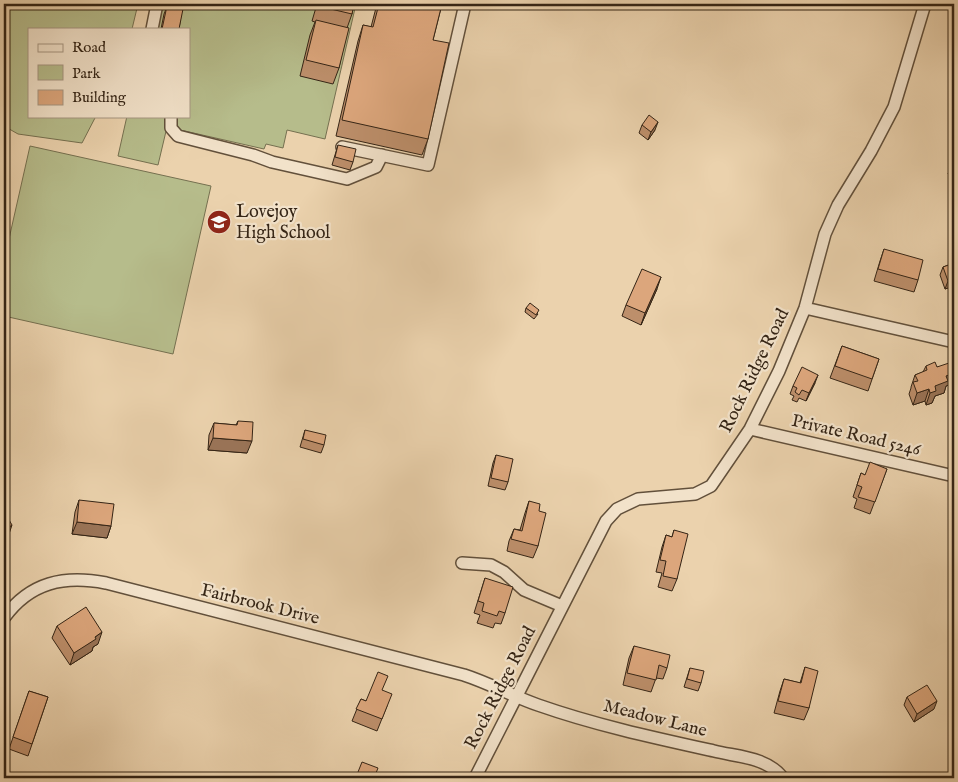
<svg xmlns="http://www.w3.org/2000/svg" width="958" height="782" viewBox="0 0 958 782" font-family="'IM FELL English',serif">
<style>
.green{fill:#b6bc8b;stroke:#757050}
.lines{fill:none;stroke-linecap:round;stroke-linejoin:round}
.minor-casing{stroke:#62503b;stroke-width:14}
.minor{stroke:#f2e2ca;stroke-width:11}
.wall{fill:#bd8f6b;stroke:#342415}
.shaded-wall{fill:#9a7457;stroke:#342415}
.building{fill:#dca67c;stroke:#342415}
.labels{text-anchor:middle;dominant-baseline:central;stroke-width:4.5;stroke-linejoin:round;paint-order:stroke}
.poi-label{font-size:18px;fill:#342415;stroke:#f2e2ca;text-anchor:start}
.street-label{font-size:18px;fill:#342415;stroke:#f2e2ca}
</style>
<rect width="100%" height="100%" fill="#ebd2ad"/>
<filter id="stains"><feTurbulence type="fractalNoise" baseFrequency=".004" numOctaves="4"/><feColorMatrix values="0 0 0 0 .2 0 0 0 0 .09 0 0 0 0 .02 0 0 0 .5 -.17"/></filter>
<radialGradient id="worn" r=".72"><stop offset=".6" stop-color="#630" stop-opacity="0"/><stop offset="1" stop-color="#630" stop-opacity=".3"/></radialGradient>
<path class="green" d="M4 4H138L132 29H29V116H96L82 143 18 134 4 126Z
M153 4H356L325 139 287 130 283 148 266 144 264 149 167 127 158 165 118 156 127 116H189V29H147Z
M30 146 211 186 173 354 4 316V261Z"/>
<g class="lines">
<g class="minor-casing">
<path id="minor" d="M152 29 157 4
M171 116V128L178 136 253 155 272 162 347 179 376 167 382 155
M342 147 428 165 465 4
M805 308 954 342
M750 429 954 476
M462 563 491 565 504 572 524 590 562 606
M4 618C30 582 64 575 106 583L464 675C489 683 512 696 538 705 595 725 655 738 714 751 738 757 767 757 783 778
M475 778 606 521 617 509 638 499 695 494 711 486 750 429 779 371 805 308 825 234 838 205 871 151 894 107 925 4"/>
</g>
<use href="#minor" class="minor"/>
</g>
<path class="wall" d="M168 4H184L182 9 179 29H161L164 14Z
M317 4H354L352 14 347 28 339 68 333 84 300 76 310 35 315 22 312 21Z
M377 4H442L433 40 428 139 422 155 336 136 358 41 363 25 371 27Z
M642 125 655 130 648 140 639 133Z
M338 145 353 162 350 170 332 165Z
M954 159V178L948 174 952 162Z
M884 249 918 280 914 292 874 281 880 261Z
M954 263V286L945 289 940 275 943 267Z
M657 289 641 325 622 316 626 305Z
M526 308 538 314 534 319 525 312Z
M842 346 879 359 868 391 830 378Z
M926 366 937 367H954V378L952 384 946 386 944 393 935 396 932 403 926 405 925 401 913 405 909 394 911 388V387L915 375 923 372Z
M815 383 806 401 799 398 797 402 792 400 794 396 790 394 793 386Z
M238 421 247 453 208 450 209 435 214 423 236 425Z
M305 430 324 445 321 453 300 447Z
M496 455 508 482 505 490 488 486 493 463Z
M887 469 870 514 854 508 857 499 853 497 861 473 865 475Z
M79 500 111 526 107 538 72 534 75 512Z
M529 501 539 511 538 546 533 558 507 551 509 541 514 529 520 530 525 513Z
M674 530 677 579 672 591 658 587 662 573 656 572 662 547 666 535 672 537Z
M485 578 505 613 501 624 495 623 493 628 477 623 480 615 474 613Z
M57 626 98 644 93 647 92 651 70 665 52 638Z
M634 646 667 668 663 679 656 678 651 692 623 685 629 658Z
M805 667 809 708 804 720 774 713 780 691 784 679 800 683Z
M690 668 701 683 698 691 684 687Z
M382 690 387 706 377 731 352 721 361 699 366 701Z
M29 691 48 697 28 756 9 749Z
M907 697 934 709 914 722 904 705Z"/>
<path class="shaded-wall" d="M658 122 655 130 648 140 651 132Z
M661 277 657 289 641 325 645 313Z
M954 279V286L945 289 948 281Z
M954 373V378L952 384 946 386 944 393 935 396 932 403 926 405 930 393 935 386 946 376Z
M818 375 815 383 806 401 809 393Z
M929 389 925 401 913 405 917 393Z
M213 438 252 441 247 453 208 450Z
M77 522 111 526 107 538 72 534Z
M12 525 8 537 4 540V531Z
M102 632 98 644 93 647 92 651 70 665 74 653Z
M937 701 934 709 914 722 917 714Z"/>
<path class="building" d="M319 4H354L352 14 318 6Z
M379 4H442L433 40 449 43 428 139 342 120 363 25 373 27Z
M167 6 183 9 179 29H162Z
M316 20 349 28 339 68 306 60Z
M649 115 658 122 651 132 642 125Z
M338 145 356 149 353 162 335 157Z
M884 249 923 260 918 280 878 269Z
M954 263V279L948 281 943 267Z
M642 269 661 277 645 313 626 305Z
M530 303 539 310 536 315 526 308Z
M842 346 879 359 872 379 835 366Z
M935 362 937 367 952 362 954 367V373L946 376 948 381 935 386 936 391 930 393 929 389 917 393 913 382 918 381 915 375 927 370 926 366Z
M802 367 818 375 809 393 802 390 799 395 795 392 797 388 793 386Z
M238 421 253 422 252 441 213 438 214 423 237 425Z
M305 430 326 435 324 445 303 439Z
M496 455 513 459 508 482 491 478Z
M870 462 887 469 875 502 858 497 862 487 857 485 861 473 865 475Z
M79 500 114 504 111 526 77 522Z
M529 501 540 504 539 511 546 513 538 546 511 539 514 529 522 531Z
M4 502 9 510 5 513 12 525 4 531Z
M674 530 688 534 677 579 663 576 666 561 660 560 666 535 672 537Z
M485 578 513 587 505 613 499 611 497 616 482 611 484 603 478 601Z
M86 607 102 632 95 637 96 639 74 653 57 626Z
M634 646 670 655 667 668 659 665 656 680 627 673Z
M805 667 818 671 809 708 778 701 784 679 801 683Z
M690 668 704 671 701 683 687 679Z
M378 672 388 676 382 690 392 694 382 719 356 709 361 699 366 701Z
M927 685 937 701 917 714 907 697Z
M29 691 48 697 32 744 13 737Z
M362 762 378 768 374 778H359L356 777Z
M717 775 733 778H716Z"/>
<defs>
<g id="school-disc" transform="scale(1.25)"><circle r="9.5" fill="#8f2418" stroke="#f2e2ca"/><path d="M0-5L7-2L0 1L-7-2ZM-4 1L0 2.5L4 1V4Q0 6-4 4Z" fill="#fff"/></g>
</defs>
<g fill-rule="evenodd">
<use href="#school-disc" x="219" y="222"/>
</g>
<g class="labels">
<g class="poi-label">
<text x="236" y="212">Lovejoy<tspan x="236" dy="21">High School</tspan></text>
</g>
<g class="street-label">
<text transform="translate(755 371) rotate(-64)">Rock Ridge Road</text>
<text transform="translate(856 436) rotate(13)">Private Road 5246</text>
<text transform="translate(260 605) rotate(14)">Fairbrook Drive</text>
<text transform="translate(501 688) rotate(-63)">Rock Ridge Road</text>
<text transform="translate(655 719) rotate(14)">Meadow Lane</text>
</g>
</g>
<rect width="958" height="782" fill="none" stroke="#ebd2ad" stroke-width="20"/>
<rect x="5" y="5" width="948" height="772" fill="none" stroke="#342415" stroke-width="2.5"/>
<rect x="10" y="10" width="938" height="762" fill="none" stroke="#342415"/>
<rect x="28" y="28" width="162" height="90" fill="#f2e2ca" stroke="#a69682"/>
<rect x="38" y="44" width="25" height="8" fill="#f2e2ca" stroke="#a69682"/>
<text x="72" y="52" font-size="15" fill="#342415">Road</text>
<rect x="38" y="65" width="25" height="15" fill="#b6bc8b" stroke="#a69682"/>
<text x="72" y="78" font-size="15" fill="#342415">Park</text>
<rect x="38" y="90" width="25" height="15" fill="#dca67c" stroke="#a69682"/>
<text x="72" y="102" font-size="15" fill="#342415">Building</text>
<rect width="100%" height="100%" filter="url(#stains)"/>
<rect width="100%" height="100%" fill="url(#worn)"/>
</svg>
